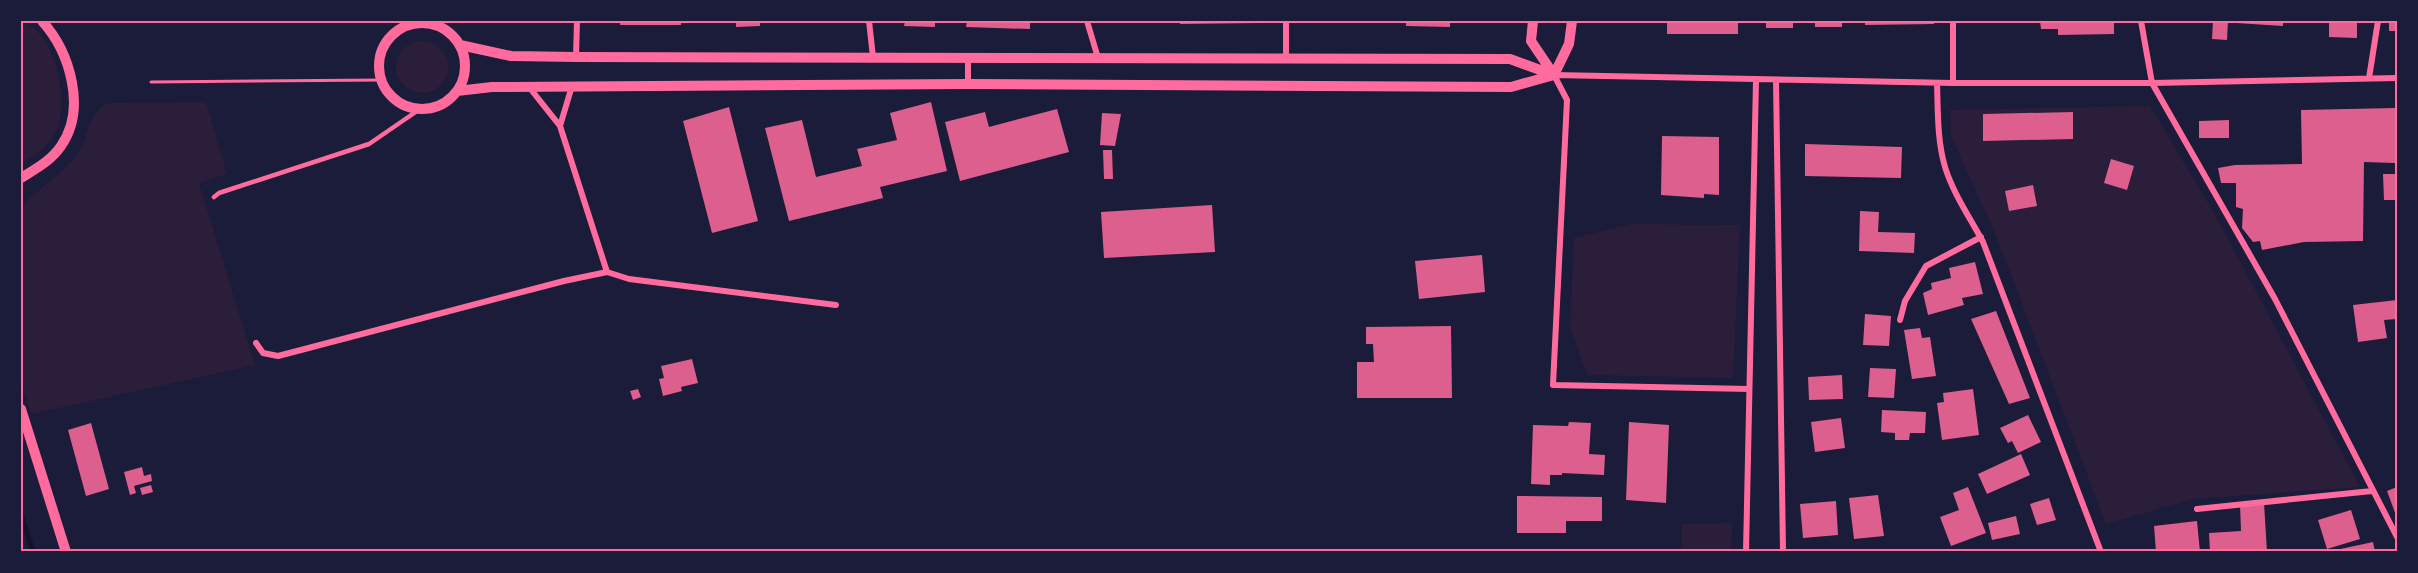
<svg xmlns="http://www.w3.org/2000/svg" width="2418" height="573" viewBox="0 0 2418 573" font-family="Cabin,sans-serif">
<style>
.green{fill:#2a1e3b}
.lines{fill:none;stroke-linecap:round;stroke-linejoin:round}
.stream{stroke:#12122b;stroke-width:5}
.building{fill:#dd5f8e}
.path{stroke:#ff6b9d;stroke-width:3}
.service{stroke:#ff6b9d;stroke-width:4.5}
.minor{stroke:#ff6b9d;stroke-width:6}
.tertiary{stroke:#ff6b9d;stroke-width:10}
.neatline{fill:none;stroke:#ff6b9d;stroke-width:2}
</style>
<rect width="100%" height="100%" fill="#1b1b3a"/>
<path class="green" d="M21 21C56 31 70 103 56 132 48 147 35 156 21 163Z
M396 67a26 26 0 1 1 52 0a26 26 0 1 1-52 0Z
M206 102 227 174 199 183 255 365 31 414 21 381V208C39 187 63 175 78 153 90 135 88 111 109 103Z
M2150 106 2218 220 2360 487 2193 499 2106 524 1995 233 1951 136 1950 110Z
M1630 224 1740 225 1733 378 1587 375 1570 327 1574 238Z
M1732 523 1731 552H1682V524Z"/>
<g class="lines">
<path class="stream" d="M21 514 33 552"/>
</g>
<path class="building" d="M620 21H681V25H620Z
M736 21H760V26L736 27Z
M905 21H935V27L904 26Z
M967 21H1030V29L966 27Z
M1180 21H1262V23L1180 24Z
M1406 21H1450V27L1406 26Z
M1667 21H1738V34H1667Z
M1766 21H1793V28H1766Z
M1815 21H1842V27H1815Z
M1865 21H1934V24L1865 25Z
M2040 21H2114V34L2058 35V29H2041Z
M2213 21H2228L2227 40 2212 39Z
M2236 21H2283V26L2236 23Z
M2329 21H2357V38L2329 37Z
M2389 21H2397V31H2389Z
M931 102 947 171 880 187 883 198 789 221 765 128 802 120 816 177 862 166 857 149 897 140 890 113Z
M729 107 758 221 712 233 683 121Z
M2395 108V163L2364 162 2363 241 2304 242 2262 250 2260 241 2253 242 2242 228 2243 209 2236 207V183H2221L2218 168 2235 165 2302 164 2301 110Z
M1057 109 1069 152 960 181 945 122 985 112 989 127Z
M2073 112V139L1983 141V114Z
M1102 113 1121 114 1115 146 1100 145Z
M2229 120V138H2199V121Z
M1662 136 1719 137V195L1704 194V198L1661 195Z
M1805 144 1902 147 1901 178 1805 176Z
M1103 150H1112L1113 179H1104Z
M2111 159 2134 166 2127 190 2104 183Z
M2383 174H2397V200H2384Z
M2033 185 2037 206 2009 211 2005 191Z
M1212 205 1215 252 1104 258 1101 212Z
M1860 211 1879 212 1878 232 1915 233 1914 253 1859 251Z
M1482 255 1485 292 1419 299 1415 261Z
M1975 262 1983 294 1962 298 1964 305 1928 315 1923 293 1932 289 1931 283 1951 278 1949 268Z
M2397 300V319L2384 320 2387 338 2358 342 2353 305Z
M1996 311 2030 398 2009 404 1971 319Z
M1865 314 1891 316 1889 346 1863 345Z
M1451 326 1452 398H1357V362H1374L1373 344H1366V327Z
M1920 328 1922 338 1930 337 1936 376 1912 379 1904 330Z
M692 359 698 383 681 387 682 391 663 396 659 379 664 378 661 366Z
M1870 368 1896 369 1894 398 1868 397Z
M1842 375 1843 399 1809 400 1808 377Z
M638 389 641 397 633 400 630 391Z
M1973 389 1979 435 1942 440 1937 403 1944 402 1943 393Z
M1882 410 1926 412 1925 433H1910L1909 440H1895V433L1881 432Z
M2028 415 2041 442 2018 453 2012 441 2008 443 2000 428Z
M1841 418 1845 448 1815 452 1811 422Z
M1569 422 1591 423 1589 454 1605 455 1604 475 1562 473V475H1550V485L1531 484 1533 425 1568 426Z
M1629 422 1669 425 1666 503 1626 500Z
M91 423 109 489 86 496 68 430Z
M2021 454 2030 475 1987 494 1978 474Z
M142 467 144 476 151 474 152 481 134 486 136 493 130 495 124 472Z
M151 485 153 492 142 495 140 488Z
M1968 487 1986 533 1951 546 1940 517 1959 510 1953 493Z
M2397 487V518L2387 491Z
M1878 495 1884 536 1854 539 1849 498Z
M1517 496 1602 497V521H1566V533H1517Z
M2049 498 2056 520 2037 525 2030 504Z
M1836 501 1838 535 1803 538 1800 504Z
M2264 503 2267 552H2210L2209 533 2241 531 2240 504Z
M2351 510 2360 539 2327 549 2318 520Z
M2016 516 2020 534 1992 540 1988 523Z
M2197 521 2200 552H2156L2154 526Z
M2373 542 2375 552H2331V551Z"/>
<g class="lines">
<path class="path" d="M151 82 382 80"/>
<path class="service" d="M214 197 219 193 369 144 420 109"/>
<path class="minor" d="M869 21 873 57
M1087 21 1098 58
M2141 21 2152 83 2275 299 2397 537
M576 57 577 21
M968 57V84
M1286 58V21
M2369 78 2378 21
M1776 80 1783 552
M1937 83C1938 111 1937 140 1945 167 1953 193 1970 218 1983 242L2101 552
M1953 83V21
M529 87 560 126 607 272
M560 126 572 86
M1900 320 1905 301 1926 266 1981 237
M256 343 263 353 278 356 564 281 607 272 629 279 836 305
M1749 389 1553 385 1567 100 1554 75 1953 83H2152L2397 78
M2197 509 2372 491
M1746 552 1756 80"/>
<path class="tertiary" d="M1533 21 1531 41 1554 75
M379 66a43 43 0 1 1 86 0a43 43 0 1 1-86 0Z
M460 45 511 56 576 57 1510 59 1554 75
M1554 75 1569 44 1572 21
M457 91 492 87 968 84 1511 87 1554 75
M21 178C35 169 51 161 61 146 87 109 70 52 42 21
M21 409 66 552"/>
</g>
<rect width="2418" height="573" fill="none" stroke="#1b1b3a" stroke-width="45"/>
<rect x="22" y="22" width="2374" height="528" class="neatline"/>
</svg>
